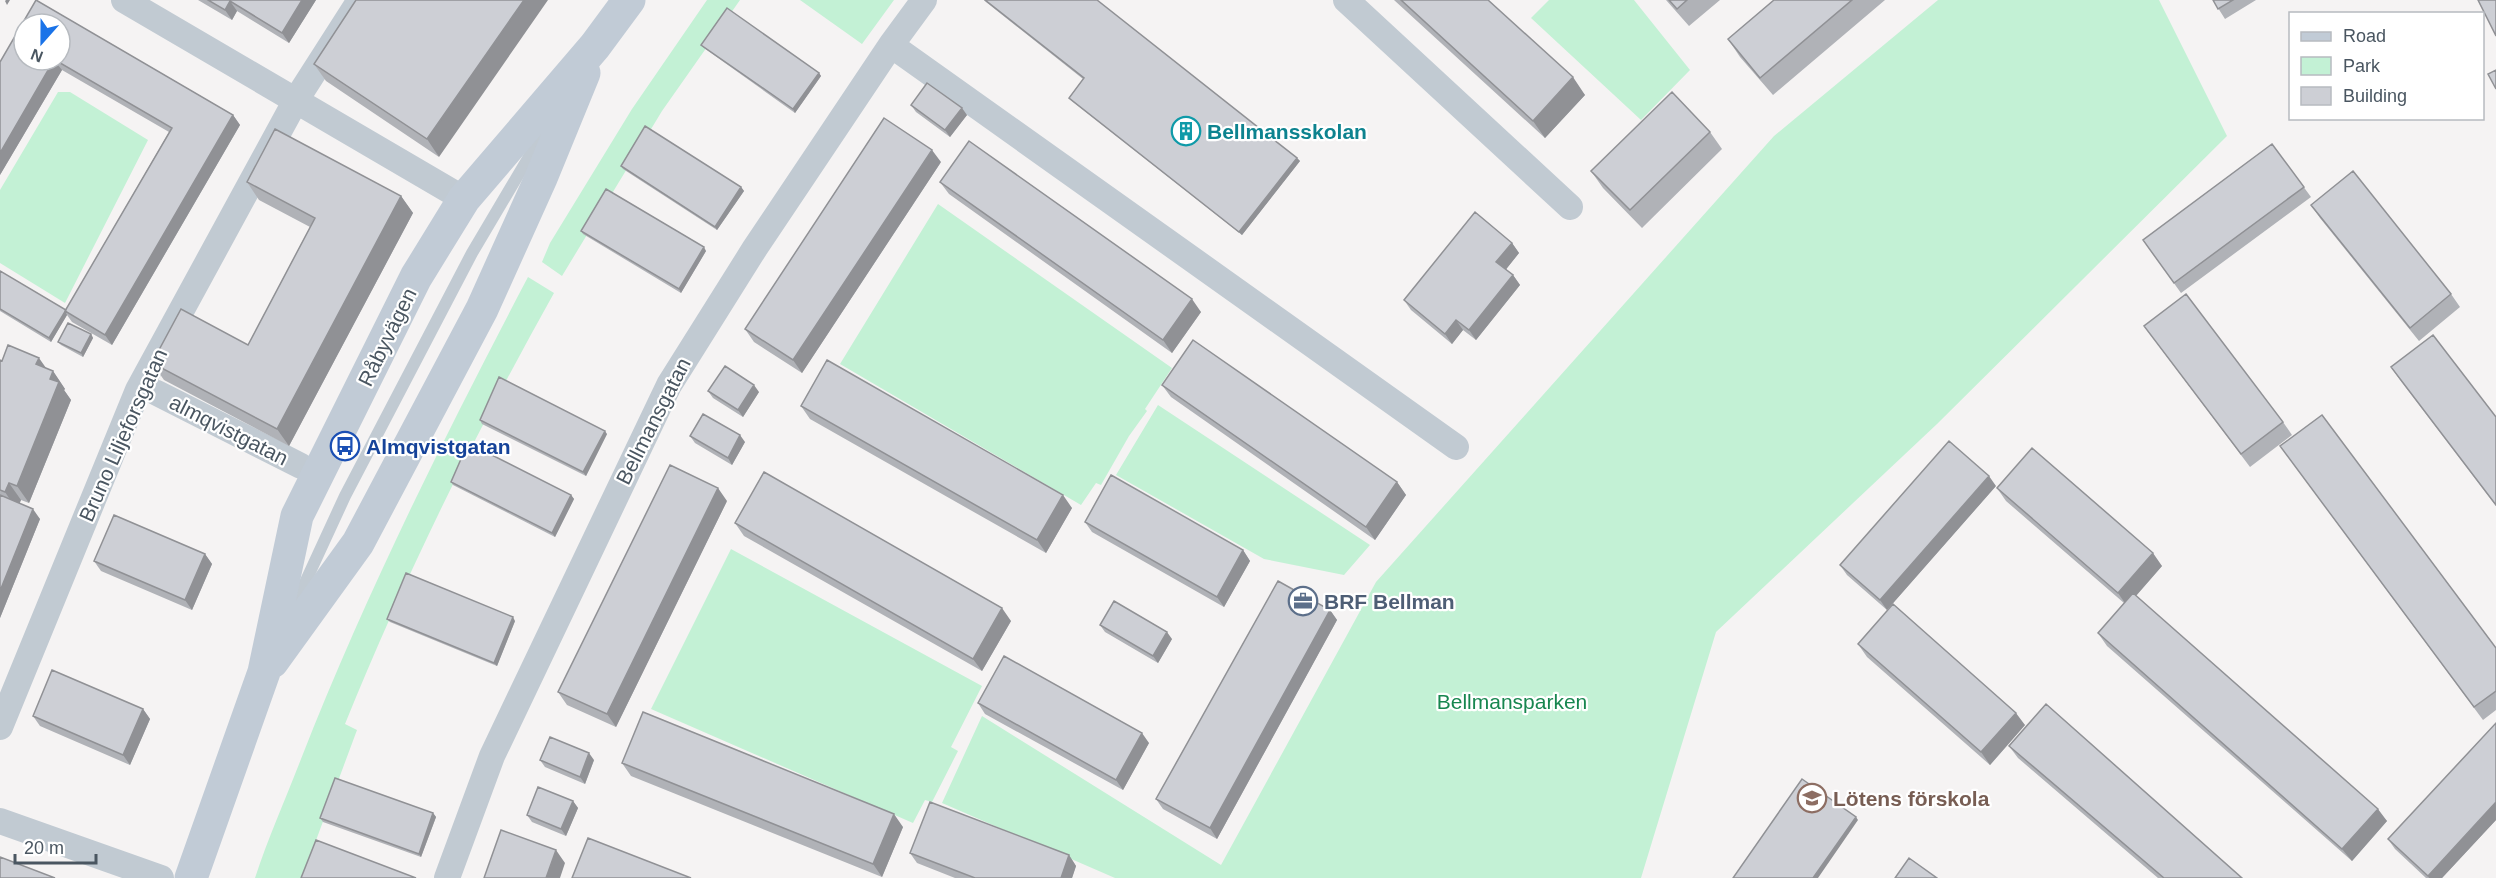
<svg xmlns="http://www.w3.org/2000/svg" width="2496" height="878" viewBox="0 0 2496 878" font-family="Helvetica,sans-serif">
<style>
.green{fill:#c3f1d5}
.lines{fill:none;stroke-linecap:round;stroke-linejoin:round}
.service{stroke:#c1cad2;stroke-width:12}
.minor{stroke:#c1cad2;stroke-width:26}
.secondary{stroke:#c1cbd6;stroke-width:33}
.wall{fill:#b0b2b7}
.shaded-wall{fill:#909195}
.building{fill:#cdcfd5;stroke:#909195;stroke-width:1.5}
.labels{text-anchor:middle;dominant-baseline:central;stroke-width:4.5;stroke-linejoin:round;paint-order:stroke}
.culture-label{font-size:21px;font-weight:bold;fill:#0d838f;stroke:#fff;text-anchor:start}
.street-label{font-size:21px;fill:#4a5661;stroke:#fff}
.transit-label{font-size:21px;font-weight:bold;fill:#164399;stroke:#fff;text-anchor:start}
.service-label{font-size:21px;font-weight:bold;fill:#4e5e75;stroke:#fff;text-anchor:start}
.park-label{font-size:21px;fill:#17864f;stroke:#fff}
.education-label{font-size:21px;font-weight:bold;fill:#785e54;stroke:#fff;text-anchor:start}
</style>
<rect width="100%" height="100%" fill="#f5f3f3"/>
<path class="green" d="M707 0H740L662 111 562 276 542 262 550 243 632 109Z
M800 0H894L862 44Z
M1549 0H1634L1690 70 1641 120 1531 18Z
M1938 0H2159L2227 136 1937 424 1716 632 1641 878H1115L942 803 982 716 1221 865 1376 582 1774 136Z
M58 92H70L148 140 65 303 0 263V190Z
M938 204 1172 368 1145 409 1147 411 1129 436 1101 485 1096 483 1081 505 840 364Z
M528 277 554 293C476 432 405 576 345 724L357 730 302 878H255C268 838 286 798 301 759 366 593 445 435 528 277Z
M1158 405 1370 545 1344 575 1264 559 1116 475Z
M731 549 982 686 951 747 958 751 932 802 925 800 913 823 651 709Z"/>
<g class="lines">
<path class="service" d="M292 611 345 496 472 253 546 128"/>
<path class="minor" d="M124 0 464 199
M1346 0 1570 207
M891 45 1456 447
M157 393 301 466
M0 727 138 390 296 100 360 0
M0 821 161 878
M447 878 492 756 669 385 755 248 891 45 924 0"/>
<path class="secondary" d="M272 662 358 543 482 309 541 178 584 73
M191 878 264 672 297 516 416 277 464 199 595 46 629 0"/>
</g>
<path class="wall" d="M36 0 233 115 240 125 112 345 72 322 67 315 51 342 0 311V271L66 310 169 132 62 70 0 175Z
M198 0H316L289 43 237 11 232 20Z
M356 0 439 157 326 81 314 64Z
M984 0 1100 3 1297 158 1300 161 1242 235 1072 101 1069 98 1083 79 986 2Z
M1394 0H1488L1585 95 1545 138Z
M1666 0H1720L1689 26Z
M1774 0H1885L1773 95 1740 57 1728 39Z
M2213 0H2256L2225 19Z
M701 45 819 73 821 76 795 113 704 48Z
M911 105 967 115 950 137 916 112Z
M1710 132 1722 149 1642 228 1603 188 1591 171Z
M2272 144 2311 197 2181 293 2143 240Z
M941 162 802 373 754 342 745 329Z
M621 166 741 187 744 191 717 230 623 169Z
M247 182 401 196 413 213 289 446 164 380 152 363 248 345 310 227 259 200Z
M940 182 1201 312 1172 353 949 194Z
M2311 205 2451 294 2460 307 2419 341 2320 218Z
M581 231 706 251 681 293 583 234Z
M1512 243 1519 253 1506 269 1513 275 1520 285 1476 340 1463 330 1452 344 1411 310 1404 300Z
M2144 326 2283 422 2292 435 2250 467Z
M91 334 93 338 83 357 61 345 58 342Z
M0 360 46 369 53 371 65 389 64 390 71 400 29 503 21 500 19 503 40 519 0 618Z
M2391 367 2496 417V506L2400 380Z
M1162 385 1397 482 1406 495 1375 540 1171 397Z
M708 391 759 392 743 417 713 398Z
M801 406 1072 508 1046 553 810 419Z
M480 420 607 434 586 476 482 424Z
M690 436 745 442 732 465 695 443Z
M2280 446 2496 648V710L2483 720Z
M451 482 571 495 574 499 555 537 453 485Z
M1996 486 1887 610 1847 575 1840 565Z
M1997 488 2162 566 2136 596 2387 821 2352 861 2107 646 2098 633 2124 603 2006 501Z
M727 501 616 727 567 705 558 692Z
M1085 522 1243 550 1250 561 1224 607 1092 532Z
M735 523 1011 621 982 671 744 536Z
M205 554 212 564 192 610 101 571 94 561Z
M1330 610 1337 620 1217 839 1163 809 1156 799Z
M387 619 515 621 497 666 390 622Z
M1100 625 1172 639 1158 663 1105 632Z
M1858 644 2025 725 1990 765 1867 657Z
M978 703 1149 743 1123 790 985 714Z
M143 709 150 719 130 765 40 726 33 716Z
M2496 723V820L2442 878H2426L2395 849 2388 839Z
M2009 746 2242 878H2158L2018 758Z
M540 760H594L585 784 545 767Z
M622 763 903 827 882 877 631 776Z
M573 801 578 808 566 836 532 822 527 815Z
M433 813 436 817 421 857 323 822 320 818Z
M910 853 1069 855 1076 866 1072 878H955L917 863Z"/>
<path class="shaded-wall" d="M6 0H10L7 5 5 1Z
M302 0H316L289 43 282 33Z
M524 0H548L439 157 427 139Z
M230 1 237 11 232 20 225 10Z
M54 60 62 70 0 175V153Z
M819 73 821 76 795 113 793 109Z
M1573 77 1585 95 1545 138 1533 121Z
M962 108 967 115 950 137 945 130Z
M233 115 240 125 112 345 105 335Z
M932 150 941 162 802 373 793 360Z
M1297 158 1300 161 1242 235 1239 232Z
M741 187 744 191 717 230 715 227Z
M401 196 413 213 289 446 277 429Z
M1512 243 1519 253 1504 272 1496 262Z
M704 247 706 251 681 293 679 289Z
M1513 275 1520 285 1476 340 1469 330Z
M1192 299 1201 312 1172 353 1163 340Z
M65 311 67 315 51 342 49 338Z
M1456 320 1463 330 1452 344 1445 334Z
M91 334 93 338 83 357 81 353Z
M39 358 51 375 36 364Z
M53 371 65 389 64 390 71 400 29 503 17 486Z
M754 385 759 392 743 417 738 410Z
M605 431 607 434 586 476 583 472Z
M740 435 745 442 732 465 728 458Z
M1989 476 1996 486 1887 610 1880 600Z
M1397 482 1406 495 1375 540 1366 527Z
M9 483 21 500 17 510 5 492Z
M718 488 727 501 616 727 607 714Z
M571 495 574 499 555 537 552 533Z
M1063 495 1072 508 1046 553 1037 540Z
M33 509 40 519 0 618V591Z
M1243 550 1250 561 1224 607 1217 597Z
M2153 553 2162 566 2127 606 2118 593Z
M205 554 212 564 192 610 185 600Z
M1002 608 1011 621 982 671 973 659Z
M1330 610 1337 620 1217 839 1210 828Z
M513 617 515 621 497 666 494 663Z
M1167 632 1172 639 1158 663 1153 656Z
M143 709 150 719 130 765 123 755Z
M2016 713 2025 725 1990 765 1981 752Z
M1142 733 1149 743 1123 790 1116 780Z
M589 753 594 760 585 784 580 777Z
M573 801 578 808 566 836 561 829Z
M2496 802V820L2442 878H2429L2428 876Z
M2378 809 2387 821 2352 861 2342 849Z
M433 813 436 817 421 857 419 854Z
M894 814 903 827 882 877 873 864Z
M1856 817 1858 820 1818 878H1813Z
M556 850 565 863 560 878H546Z
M1069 855 1076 866 1072 878H1061Z"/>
<path class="building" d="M36 0 233 115 105 335 65 311 172 128 55 60H60V24H24V60H54L0 153V62Z
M208 0H302L282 33 230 1 225 10Z
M356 0H524L427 139 314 64Z
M985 0H1097L1297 158 1239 232 1069 98 1084 78Z
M1401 0H1488L1573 77 1533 121Z
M1669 0H1687L1677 9Z
M1774 0H1852L1760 78 1728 39Z
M2213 0H2233L2218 9Z
M2478 0H2496V36Z
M727 8 819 73 793 109 701 45Z
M2496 70V89L2488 74Z
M927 83 962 108 945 130 911 105Z
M1672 92 1710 132 1630 210 1591 171Z
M884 118 932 150 793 360 745 329Z
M645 126 741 187 715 227 621 166Z
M275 129 401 196 277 429 152 363 181 309 248 345 315 218 247 182Z
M969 141 1192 299 1163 340 940 182Z
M2272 144 2304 187 2174 283 2143 240Z
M2353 171 2451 294 2410 328 2311 205Z
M606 189 704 247 679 289 581 231Z
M1475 212 1512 243 1496 262 1513 275 1469 330 1456 320 1445 334 1404 300Z
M0 271 66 310 49 338 0 309Z
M2186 294 2283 422 2241 454 2144 326Z
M68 323 91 334 81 353 58 342Z
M2433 335 2496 417V505L2391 367Z
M1193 340 1397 482 1366 527 1162 385Z
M8 345 39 358 36 364 53 371 50 379 59 382 17 486 9 483 5 492 0 490V360L2 361Z
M827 360 1063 495 1037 540 801 406Z
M725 366 754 385 738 410 708 391Z
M499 377 605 431 583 472 480 420Z
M703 414 740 435 728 458 690 436Z
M2322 415 2496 648V691L2474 707 2280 446Z
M1949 441 1989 476 1880 600 1840 565Z
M468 443 571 495 552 533 451 482Z
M2032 448 2153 553 2118 593 1997 488Z
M670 465 718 488 607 714 558 692Z
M764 472 1002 608 973 659 735 523Z
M1111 475 1243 550 1217 597 1085 522Z
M0 495 33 509 0 591Z
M114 515 205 554 185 600 94 561Z
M406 573 513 617 494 663 387 619Z
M1278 581 1330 610 1210 828 1156 799Z
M2133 593 2378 809 2342 849 2098 633Z
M1114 601 1167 632 1153 656 1100 625Z
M1893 604 2016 713 1981 752 1858 644Z
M1004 656 1142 733 1116 780 978 703Z
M52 670 143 709 123 755 33 716Z
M2046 704 2242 878H2164L2009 746Z
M643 712 894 814 873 864 622 763Z
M2496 723V802L2428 876 2388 839Z
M550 737 589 753 580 777 540 760Z
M335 778 433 813 419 854 320 818Z
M1802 779 1856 817 1813 878H1733Z
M538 787 573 801 561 829 527 815Z
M930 802 1069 855 1061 878H975L910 853Z
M501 830 556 850 546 878H484Z
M588 838 691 878H572Z
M316 840 416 878H301Z
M0 857 55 878H0Z
M1909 858 1937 878H1895Z"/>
<defs>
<g id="building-ring" transform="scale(1.5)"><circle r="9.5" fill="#fff" stroke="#0f9aa8" stroke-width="1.5"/><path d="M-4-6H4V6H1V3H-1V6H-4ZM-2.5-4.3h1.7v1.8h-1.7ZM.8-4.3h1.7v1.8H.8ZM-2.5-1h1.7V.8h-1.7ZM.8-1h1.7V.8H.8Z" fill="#0f9aa8"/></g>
<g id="bus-ring" transform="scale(1.5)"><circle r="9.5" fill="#fff" stroke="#1a4fb4" stroke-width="1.5"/><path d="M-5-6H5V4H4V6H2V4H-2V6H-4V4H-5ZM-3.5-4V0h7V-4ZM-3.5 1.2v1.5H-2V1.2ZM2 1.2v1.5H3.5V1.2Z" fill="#1a4fb4"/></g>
<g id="office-ring" transform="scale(1.5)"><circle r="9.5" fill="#fff" stroke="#5c6f8a" stroke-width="1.5"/><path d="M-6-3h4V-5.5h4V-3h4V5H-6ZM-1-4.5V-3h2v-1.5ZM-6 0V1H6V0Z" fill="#5c6f8a"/></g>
<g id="school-ring" transform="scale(1.5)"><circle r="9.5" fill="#fff" stroke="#8d6e63" stroke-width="1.5"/><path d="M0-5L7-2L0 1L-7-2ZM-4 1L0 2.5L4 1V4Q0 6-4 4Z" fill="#8d6e63"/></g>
</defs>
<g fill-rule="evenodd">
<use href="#building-ring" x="1186" y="131"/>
<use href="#bus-ring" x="345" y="446"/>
<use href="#office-ring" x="1303" y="601"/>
<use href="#school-ring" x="1812" y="798"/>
</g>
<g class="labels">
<g class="culture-label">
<text x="1207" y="131">Bellmansskolan</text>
</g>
<g class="street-label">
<text transform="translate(387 337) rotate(-64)">Råbyvägen</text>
<text transform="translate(653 421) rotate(-63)">Bellmansgatan</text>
<text transform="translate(229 430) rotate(27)">almqvistgatan</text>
<text transform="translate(123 435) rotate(-66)">Bruno Liljeforsgatan</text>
</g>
<g class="transit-label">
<text x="366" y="446">Almqvistgatan</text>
</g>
<g class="service-label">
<text x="1324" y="601">BRF Bellman</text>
</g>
<g class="park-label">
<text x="1512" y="701">Bellmansparken</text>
</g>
<g class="education-label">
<text x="1833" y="798">Lötens förskola</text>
</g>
</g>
<rect x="2289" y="12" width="195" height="108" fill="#ffffff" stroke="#b7bbc0" stroke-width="1.5"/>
<rect x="2301" y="32" width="30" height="9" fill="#c1cbd6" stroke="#b7bbc0" stroke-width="1.5"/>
<text x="2343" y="42" font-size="18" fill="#4a5661">Road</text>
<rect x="2301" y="57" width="30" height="18" fill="#c3f1d5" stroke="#b7bbc0" stroke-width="1.5"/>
<text x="2343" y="72" font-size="18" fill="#4a5661">Park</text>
<rect x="2301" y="87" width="30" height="18" fill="#cdcfd5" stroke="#b7bbc0" stroke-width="1.5"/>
<text x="2343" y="102" font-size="18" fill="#4a5661">Building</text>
<g transform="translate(42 42) rotate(201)"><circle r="28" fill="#ffffff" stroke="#b7bbc0" stroke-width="1.5"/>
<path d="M0-4.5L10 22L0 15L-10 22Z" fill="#1a73e8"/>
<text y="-9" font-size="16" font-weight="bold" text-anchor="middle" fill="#4a5661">N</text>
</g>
<path d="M15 854v9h81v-9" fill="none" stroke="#4a5661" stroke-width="3"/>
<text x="24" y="854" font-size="18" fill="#4a5661" stroke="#ffffff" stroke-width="4.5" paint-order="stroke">20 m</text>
</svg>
